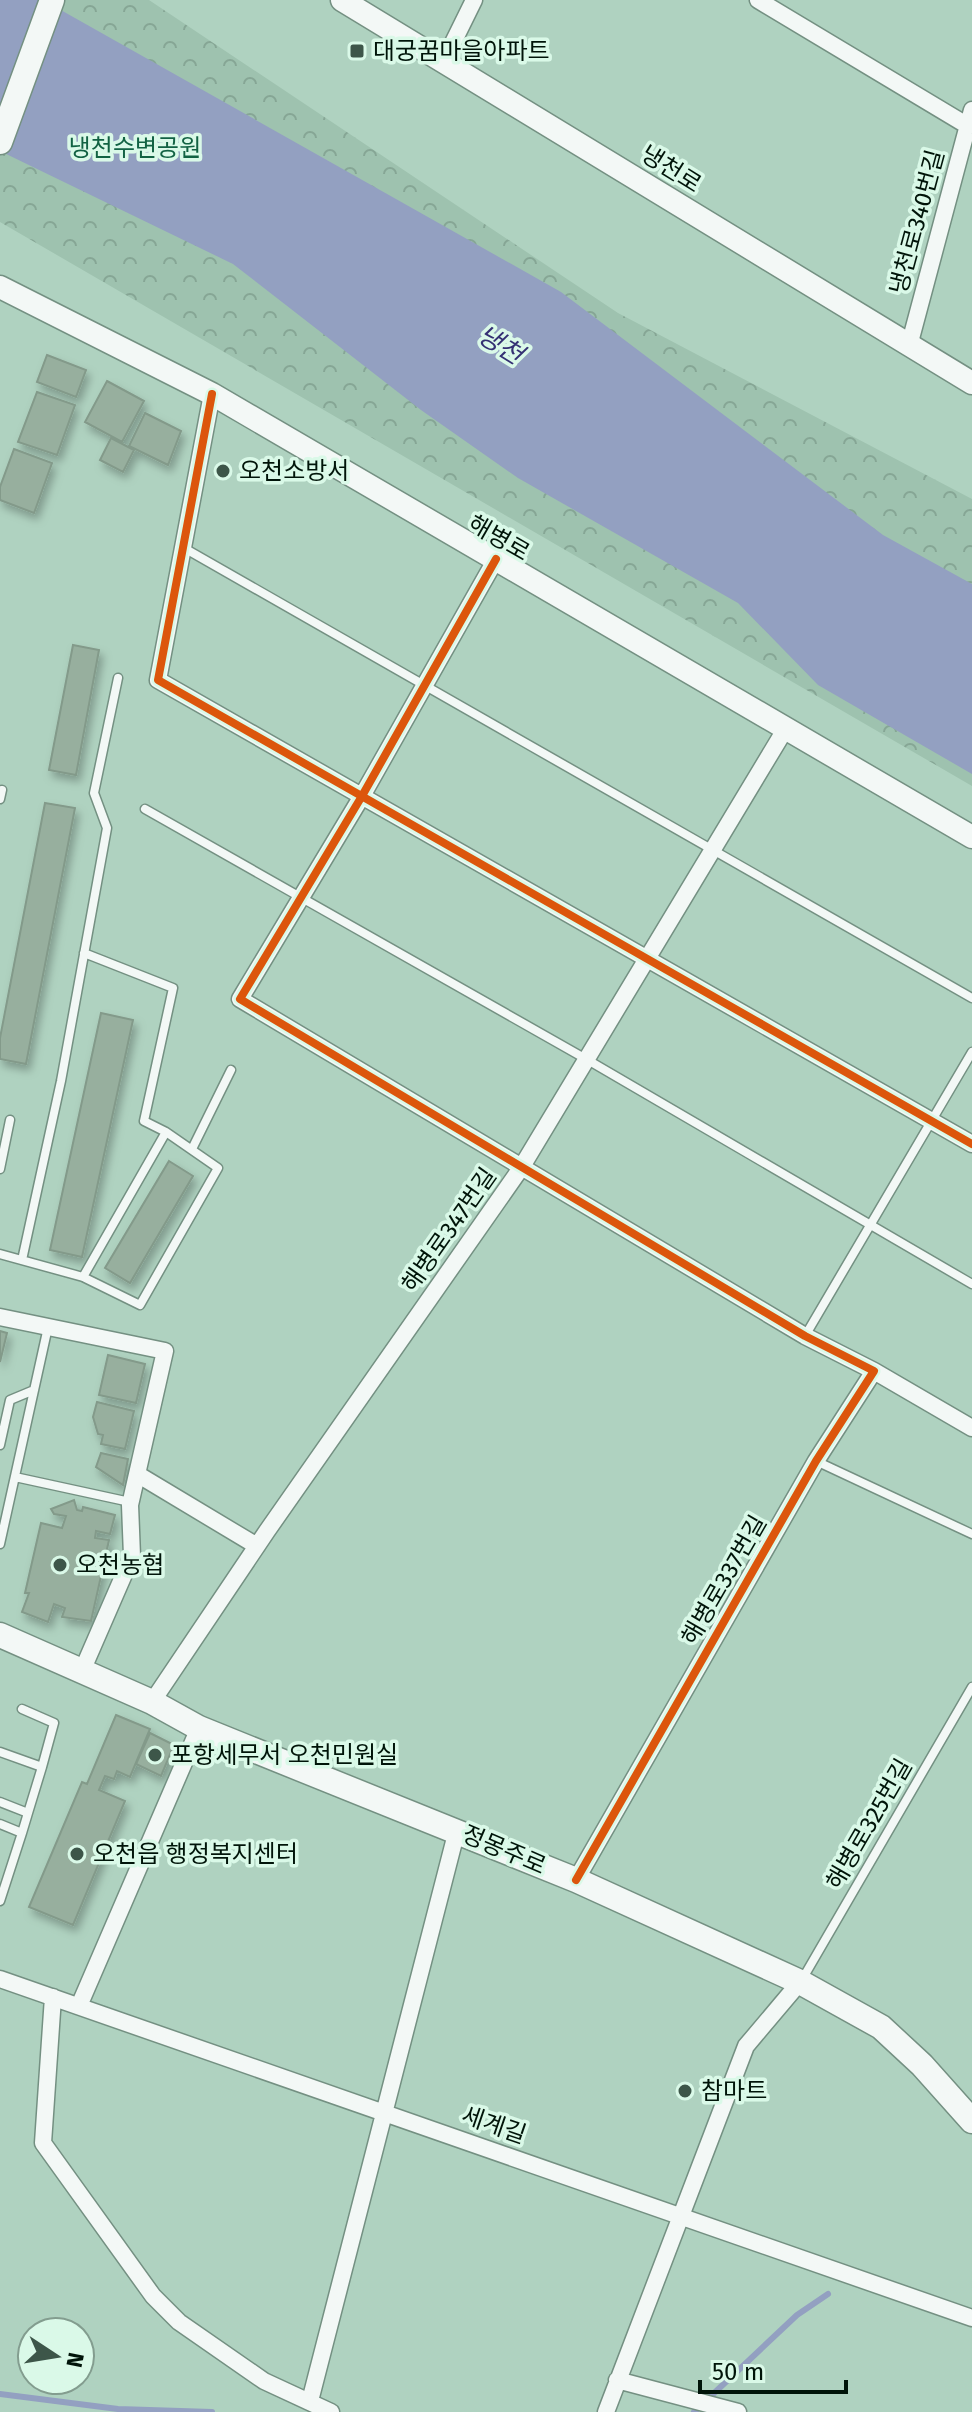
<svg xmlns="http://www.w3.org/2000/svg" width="972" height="2412" viewBox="0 0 972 2412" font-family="'Fira Sans','Noto Sans KR',sans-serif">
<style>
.park{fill:url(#park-crowns)}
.water{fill:#93a0c1}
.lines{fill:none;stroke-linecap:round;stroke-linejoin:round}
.stream{stroke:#93a0c1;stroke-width:6}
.building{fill:#97af9e;stroke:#839a8a;stroke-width:2;filter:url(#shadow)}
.service-casing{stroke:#749082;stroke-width:11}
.minor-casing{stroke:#749082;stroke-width:19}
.secondary-casing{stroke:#749082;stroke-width:25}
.primary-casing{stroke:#749082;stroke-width:27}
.service{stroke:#f3f8f6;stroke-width:8}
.minor{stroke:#f3f8f6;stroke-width:16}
.secondary{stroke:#f3f8f6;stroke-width:22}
.primary{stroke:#f3f8f6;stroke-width:24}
.cycleway-casing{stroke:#daf9e8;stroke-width:13}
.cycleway{stroke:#dc560c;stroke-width:8}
.poi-dot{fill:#3d5649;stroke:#daf9e8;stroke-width:3}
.labels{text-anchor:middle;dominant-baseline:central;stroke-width:7;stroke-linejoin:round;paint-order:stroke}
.poi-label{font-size:24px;fill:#001409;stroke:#daf9e8;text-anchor:start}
.park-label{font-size:24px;fill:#126243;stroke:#daf9e8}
.street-label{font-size:24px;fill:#001409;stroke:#daf9e8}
.water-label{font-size:26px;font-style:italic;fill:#343073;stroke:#daf9e8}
</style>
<defs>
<pattern id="park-crowns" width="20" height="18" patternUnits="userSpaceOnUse" patternTransform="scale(2)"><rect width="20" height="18" fill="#9ec2af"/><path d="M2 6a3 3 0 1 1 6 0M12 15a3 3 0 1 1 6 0" fill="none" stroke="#86a695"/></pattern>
<filter id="shadow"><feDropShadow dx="3.5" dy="6" stdDeviation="4" flood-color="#0004"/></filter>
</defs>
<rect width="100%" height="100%" fill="#afd2c0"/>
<path class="park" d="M0 0H149L618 313 972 499V786L0 222Z"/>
<path class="water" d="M0 0H43L561 292 883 535 972 584V774L818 685 738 603 518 478 421 410 233 264 0 151Z"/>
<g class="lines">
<path class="stream" d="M0 2394 118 2409 212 2412
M694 2412 797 2315 828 2294"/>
</g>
<path class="building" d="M47 355 86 370 76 397 37 382Z
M107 381 144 401 122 442 85 422Z
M37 392 75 405 57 455 18 442Z
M145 413 181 431 168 465 129 446Z
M111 438 134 450 123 472 100 460Z
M14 449 52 463 34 513 0 500V487Z
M73 645 99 650 76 775 49 770Z
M45 803 75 808 26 1064 0 1059V1038Z
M101 1013 133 1020 82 1257 50 1250Z
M169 1161 193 1176 130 1283 105 1268Z
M0 1331 7 1333 0 1362Z
M108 1355 145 1364 136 1403 99 1395Z
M97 1402 134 1411 125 1449 101 1444 103 1435 98 1434 93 1417Z
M101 1453 128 1459 123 1485 96 1467Z
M74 1500 77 1510 82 1511 83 1507 115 1515 110 1534 96 1531 95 1538 109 1540 91 1621 62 1617 65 1608 54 1604 48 1622 22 1612 29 1593H25L41 1523 62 1528 66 1516 54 1514 51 1509Z
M116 1715 150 1729 130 1777 117 1771 114 1779 105 1776 99 1790 125 1801 73 1925 29 1907 82 1782 87 1784Z
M150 1733 174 1745 161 1776 136 1764Z"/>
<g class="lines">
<g class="service-casing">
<path id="service" d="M184 548 972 998
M0 799 2 790
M145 809 586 1059 972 1284
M84 953 173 988 144 1121 166 1132
M192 1149 231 1070
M0 1169 10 1120
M0 1254 83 1277 140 1305 218 1168 166 1132 83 1277
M22 1260 61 1081 107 828 94 793 118 678
M805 1336 972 1052
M0 1445 10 1400 34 1390
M816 1461 972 1534
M15 1477 130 1502
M0 1544 48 1327
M22 1709 54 1723 42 1767
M0 1752 42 1767 28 1813
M0 1802 28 1813 22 1833 0 1824
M0 1901 22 1833
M803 1978 972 1687"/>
</g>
<g class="minor-casing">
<path id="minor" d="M758 0 968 126
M444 61 474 0
M909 346 972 110
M212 394 158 680 972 1144
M496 559 362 796 240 999 805 1336 874 1371 816 1461 576 1880
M0 1317 165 1351 130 1505 132 1556 82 1671
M874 1371 972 1428
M137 1474 257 1546
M152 1702 267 1531 521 1168 786 728
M0 1979 972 2318
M53 1997 43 2143 153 2296 179 2322 264 2381 331 2412
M79 2006 199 1728
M617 2380 738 2412
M310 2401 457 1830
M606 2412 746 2046 800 1982"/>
</g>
<g class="secondary-casing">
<path id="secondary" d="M342 0 972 383
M0 287 212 394 972 837"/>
</g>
<g class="primary-casing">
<path id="primary" d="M0 142 52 0
M0 1635 152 1702 199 1728 576 1880 800 1982 881 2027 922 2065 972 2121"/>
</g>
<use href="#service" class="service"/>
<use href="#minor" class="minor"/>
<use href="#secondary" class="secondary"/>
<use href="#primary" class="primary"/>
<g class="cycleway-casing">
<path id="cycleway" d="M212 394 158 680 972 1144
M496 559 362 796 240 999 805 1336 874 1371 816 1461 576 1880"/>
</g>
<use href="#cycleway" class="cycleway"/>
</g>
<g class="poi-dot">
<rect x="349" y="43" width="16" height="16" rx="4"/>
<circle cx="223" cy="471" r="8"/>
<circle cx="60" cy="1565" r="8"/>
<circle cx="155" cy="1755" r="8"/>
<circle cx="77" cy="1854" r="8"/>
<circle cx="685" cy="2091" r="8"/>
</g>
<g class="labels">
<g class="poi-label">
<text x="373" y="51">대궁꿈마을아파트</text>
<text x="239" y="471">오천소방서</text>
<text x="76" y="1565">오천농협</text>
<text x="171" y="1755">포항세무서 오천민원실</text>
<text x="93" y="1854">오천읍 행정복지센터</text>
<text x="701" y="2091">참마트</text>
</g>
<g class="park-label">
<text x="135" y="148">냉천수변공원</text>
</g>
<g class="street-label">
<text transform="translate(671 169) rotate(32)">냉천로</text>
<text transform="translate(917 222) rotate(-75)">냉천로340번길</text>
<text transform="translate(499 538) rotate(30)">해병로</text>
<text transform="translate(449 1230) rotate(-55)">해병로347번길</text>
<text transform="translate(724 1580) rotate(-60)">해병로337번길</text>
<text transform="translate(869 1824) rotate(-60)">해병로325번길</text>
<text transform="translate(504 1850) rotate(23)">정몽주로</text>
<text transform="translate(494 2125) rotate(19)">세계길</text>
</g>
<g class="water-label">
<text transform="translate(500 345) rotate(32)">냉천</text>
</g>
</g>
<g transform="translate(56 2356) rotate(102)"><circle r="38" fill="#daf9e8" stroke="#839d8f" stroke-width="2"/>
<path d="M0-6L14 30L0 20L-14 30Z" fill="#3d5649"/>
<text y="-12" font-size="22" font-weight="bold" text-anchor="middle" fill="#001409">N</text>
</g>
<path d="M700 2380v12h146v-12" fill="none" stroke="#001409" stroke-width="4"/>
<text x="712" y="2380" font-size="24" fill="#001409" stroke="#daf9e8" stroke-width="6" paint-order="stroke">50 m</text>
</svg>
